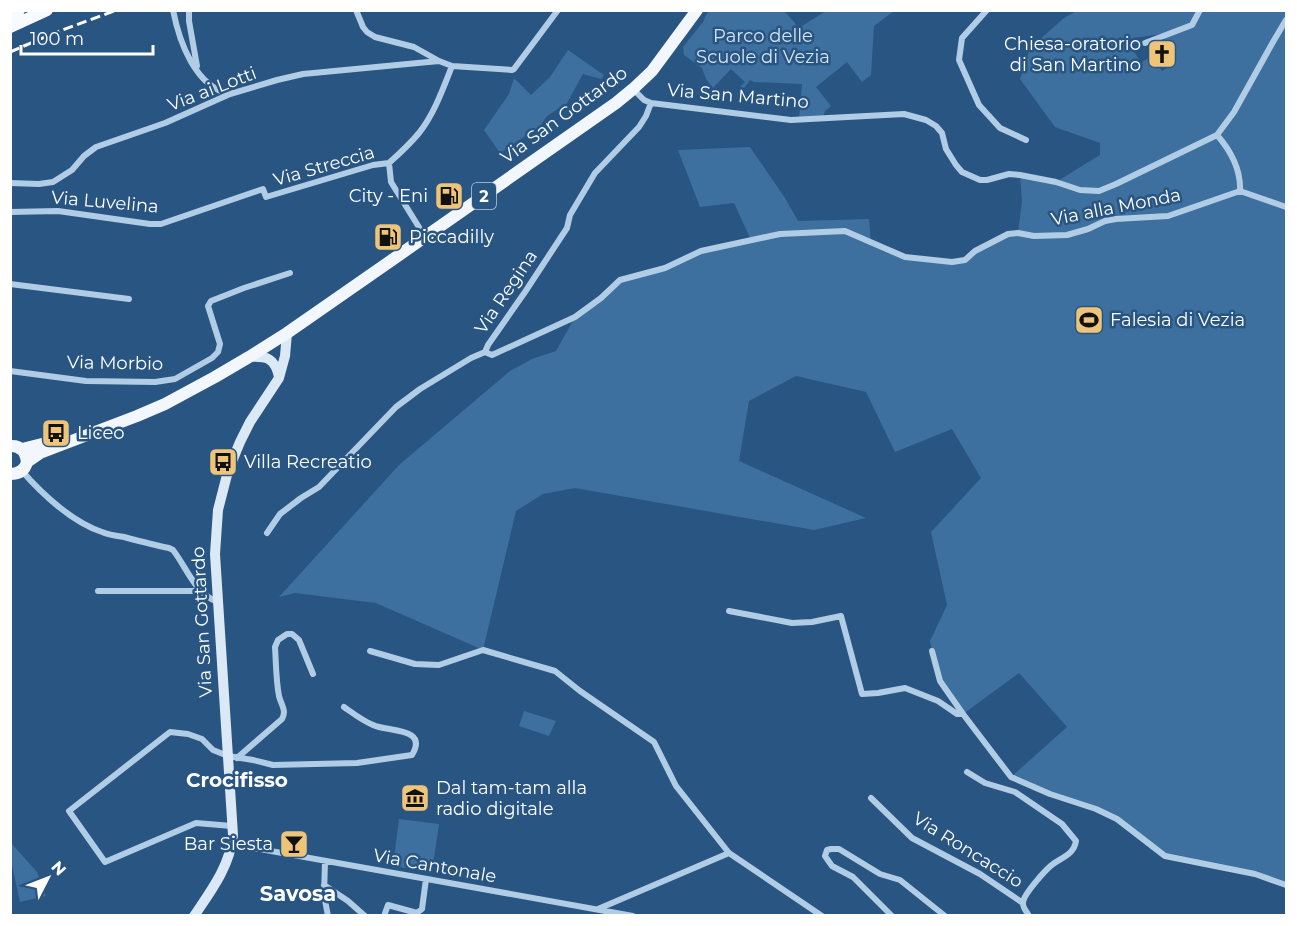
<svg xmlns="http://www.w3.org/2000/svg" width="1297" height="926" viewBox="0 0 1297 926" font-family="Montserrat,sans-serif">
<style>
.green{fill:#3d709f;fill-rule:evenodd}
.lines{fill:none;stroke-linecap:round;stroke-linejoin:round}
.minor{stroke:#b1cde6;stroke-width:6}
.secondary{stroke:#dbe8f6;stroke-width:10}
.primary{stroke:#f2f7fd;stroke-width:12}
.trunk{stroke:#f8fbfe;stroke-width:12}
.rail{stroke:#fff;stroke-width:3;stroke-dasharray:10 4.5;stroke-linecap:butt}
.labels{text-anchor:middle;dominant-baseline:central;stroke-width:5;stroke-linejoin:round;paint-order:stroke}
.shield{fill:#295582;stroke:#bfccda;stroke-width:1.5}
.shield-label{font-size:16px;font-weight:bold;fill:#fff}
.park-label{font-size:18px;fill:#d4e5f5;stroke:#295582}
.poi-label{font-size:18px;fill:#fff;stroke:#295582;text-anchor:start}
.street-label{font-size:18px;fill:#fff;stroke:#295582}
.neighbourhood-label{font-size:20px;font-weight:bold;fill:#fff;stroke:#295582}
.quarter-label{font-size:21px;font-weight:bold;fill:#fff;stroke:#295582}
</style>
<rect width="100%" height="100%" fill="#295582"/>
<path class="green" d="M1078 10 1286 11V885L1255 874 1165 856 1117 819 1011 777 1067 727 1019 673 963 714 940 681 932 651 930 641 947 605 931 532 981 478 952 429 895 452 866 392 796 376 749 401 739 461 866 518 814 530 575 488 543 494 516 511 483 650 376 603 295 593 279 597 399 465 510 371 532 359 556 351 575 317 620 280 665 268 701 251 751 240 734 203 700 207 678 150 750 147 785 198 798 221 869 219 871 243 905 257 965 260 975 251 1018 232 1022 202 1020 175 1056 182 1100 155V143L1055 127 1020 79 1030 48 1064 18ZM1161 34 1173 52 1175 63 1162 71 1152 55 1141 63 1127 39Z
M708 11H784L795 23 797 29 826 11H894L874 26 871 75 862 82 847 62 816 87 831 106 825 111 823 118 799 119 802 84 754 82 750 80 744 88 740 87 745 82 731 69 713 88 706 79 702 68 684 55 683 47 703 22Z
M568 50 604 75 601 79 583 74 567 103 547 116 540 126 500 153 484 130 509 94 514 78 531 95 550 77Z
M524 711 556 721 549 736 519 726Z
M399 819 439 824 432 872 393 866Z
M11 843 37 872 46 896 20 902 11 860Z"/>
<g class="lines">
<path class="minor" d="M173 10C179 41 195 87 230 94
M189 10V21L197 66
M356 10 363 27 367 32 375 37 414 47 439 61 452 66 512 70 514 69 558 10
M987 10 962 38 959 60 979 105 1000 128 1026 140
M1145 43 1192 25 1200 10
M633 89 644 100 651 103 791 120 904 114 926 120 936 126 942 133 946 149 956 165 962 172 980 180H987L1009 174 1020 175 1056 182 1080 190 1099 191 1116 184 1217 135 1234 112 1273 42 1286 20
M1217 135C1231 151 1241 170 1240 191
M10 183 39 184 53 182 72 170 84 156 96 147 165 123 230 94 277 80 303 74 439 61
M10 212 58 211 150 224H161L263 189 266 197 373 165 389 163
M425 237 391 182 389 163C399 154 410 144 419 133 434 114 443 89 452 66
M10 284 129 299
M485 352 492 355 575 317 601 298 620 280 665 268 701 251 780 234 845 231 905 257 952 262 965 260 975 251 1008 234 1018 233 1034 236 1067 235 1088 229 1105 221 1116 219 1168 216 1240 191 1286 207
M10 371 86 381 155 382 175 379 212 358 218 352 220 344 208 306 211 301 244 288 290 273
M22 471C42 494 72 522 102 532 109 535 117 536 124 537 139 541 154 545 169 548L173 550C187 568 195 594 218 602
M267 533 280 514 301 498 319 487 396 407 420 389 471 358 485 352 488 345 525 292 567 228 570 215 595 173 639 127 646 116 651 103
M98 591H200
M729 611 792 623 812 622 841 616 862 694 878 693 905 688 938 701 957 714H963
M370 651 415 664 439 665 483 650 555 671 580 691 654 742 676 786 729 853
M932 651 940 681 963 714 1011 777 1050 794 1096 809 1117 819 1165 856 1255 874 1286 885
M237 758 282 719C287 710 281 705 279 696 276 681 276 663 275 647L278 640 287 634H292L299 640 313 674
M967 772 985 783 1015 792 1062 824 1076 841C1074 854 1063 857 1053 864 1046 869 1024 894 1023 902 1022 907 1027 912 1029 916
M871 798 912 838 980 874 1023 903
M232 826 196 823 105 862 69 811 170 732 188 734 202 739 213 750 228 756 253 760 273 765 357 763 412 755C429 727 387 732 373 725 363 721 354 714 344 707
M232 844 633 916
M325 861 324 895 328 916
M324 885 348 901 365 916
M598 909 729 853 822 916
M384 916 388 905 417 913 422 909 426 879
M892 916 853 877 832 866 825 856 827 850 831 849H839L880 874 900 880 945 916"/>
<path class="secondary" d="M249 357C267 356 275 358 279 377
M194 916C211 891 230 866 233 835L215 554 218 510 228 471 240 442 250 422 279 378 285 356 287 333"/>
<path class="primary" d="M10 446C21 445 26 452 27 462 25 470 19 474 10 474
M22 449 54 441
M27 462 40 453 137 416 165 404 215 377 249 357 287 333 402 253 616 103 633 89 652 71 697 10"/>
<path class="trunk" d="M10 14 19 10
M10 27 47 10"/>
<path class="rail" d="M10 52 54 33 117 10"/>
</g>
<defs>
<g id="church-square" transform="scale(1.5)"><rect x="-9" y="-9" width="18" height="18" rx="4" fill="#edc478" stroke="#295582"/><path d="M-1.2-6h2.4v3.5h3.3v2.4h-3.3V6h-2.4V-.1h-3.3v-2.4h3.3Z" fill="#111"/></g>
<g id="fuel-square" transform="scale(1.5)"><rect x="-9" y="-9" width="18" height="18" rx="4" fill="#edc478" stroke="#295582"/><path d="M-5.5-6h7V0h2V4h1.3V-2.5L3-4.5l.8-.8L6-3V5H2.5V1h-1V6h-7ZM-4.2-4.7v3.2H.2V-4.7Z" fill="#111"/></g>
<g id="stadium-square" transform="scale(1.5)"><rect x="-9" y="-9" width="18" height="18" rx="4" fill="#edc478" stroke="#295582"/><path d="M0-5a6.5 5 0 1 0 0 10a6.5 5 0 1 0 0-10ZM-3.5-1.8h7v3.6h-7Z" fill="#111"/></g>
<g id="bus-square" transform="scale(1.5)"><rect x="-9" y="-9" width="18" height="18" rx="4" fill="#edc478" stroke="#295582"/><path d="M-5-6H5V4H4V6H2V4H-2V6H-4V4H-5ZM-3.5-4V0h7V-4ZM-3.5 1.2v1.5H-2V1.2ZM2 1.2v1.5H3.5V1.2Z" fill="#111"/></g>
<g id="museum-square" transform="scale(1.5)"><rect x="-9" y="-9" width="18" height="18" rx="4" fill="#edc478" stroke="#295582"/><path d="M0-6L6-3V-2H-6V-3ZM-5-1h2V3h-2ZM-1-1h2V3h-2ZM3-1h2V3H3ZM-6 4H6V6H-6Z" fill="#111"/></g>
<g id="bar-square" transform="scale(1.5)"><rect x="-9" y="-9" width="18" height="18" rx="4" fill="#edc478" stroke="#295582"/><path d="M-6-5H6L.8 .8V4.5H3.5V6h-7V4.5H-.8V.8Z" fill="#111"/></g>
</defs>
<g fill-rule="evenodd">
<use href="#church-square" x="1162" y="54"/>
<use href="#fuel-square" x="449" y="196"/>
<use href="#fuel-square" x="388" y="237"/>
<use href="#stadium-square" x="1089" y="320"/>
<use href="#bus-square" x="56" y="433"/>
<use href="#bus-square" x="223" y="462"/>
<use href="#museum-square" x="415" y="798"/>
<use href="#bar-square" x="294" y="844"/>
</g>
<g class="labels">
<rect class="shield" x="472" y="183" width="24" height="26" rx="4.5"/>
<g class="shield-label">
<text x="484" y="196">2</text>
</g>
<g class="park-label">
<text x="763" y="36">Parco delle<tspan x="763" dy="21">Scuole di Vezia</tspan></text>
</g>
<g class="poi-label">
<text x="1141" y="44" text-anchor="end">Chiesa-oratorio<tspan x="1141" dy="21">di San Martino</tspan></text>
<text x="428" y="196" text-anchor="end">City - Eni</text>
<text x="409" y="237">Piccadilly</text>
<text x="1110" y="320">Falesia di Vezia</text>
<text x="77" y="433">Liceo</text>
<text x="244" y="462">Villa Recreatio</text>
<text x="436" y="788">Dal tam-tam alla<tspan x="436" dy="21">radio digitale</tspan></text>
<text x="273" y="844" text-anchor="end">Bar Siesta</text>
</g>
<g class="street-label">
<text transform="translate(212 89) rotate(-21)">Via ai Lotti</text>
<text transform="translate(738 96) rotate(5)">Via San Martino</text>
<text transform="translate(564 115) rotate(-36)">Via San Gottardo</text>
<text transform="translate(324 166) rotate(-16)">Via Streccia</text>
<text transform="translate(105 202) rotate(5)">Via Luvelina</text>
<text transform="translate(1116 207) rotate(-11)">Via alla Monda</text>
<text transform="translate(506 292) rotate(-56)">Via Regina</text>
<text transform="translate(115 363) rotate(1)">Via Morbio</text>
<text transform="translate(202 622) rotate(-93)">Via San Gottardo</text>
<text transform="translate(968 850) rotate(32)">Via Roncaccio</text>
<text transform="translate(435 866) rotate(10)">Via Cantonale</text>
</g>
<g class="neighbourhood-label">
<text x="237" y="780">Crocifisso</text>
</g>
<g class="quarter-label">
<text x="298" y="893">Savosa</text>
</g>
</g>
<rect width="1297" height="926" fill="none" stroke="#ffffff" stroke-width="24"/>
<g transform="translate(48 878) rotate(48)" stroke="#295582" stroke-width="4.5" paint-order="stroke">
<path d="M0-4.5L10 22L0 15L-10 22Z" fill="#ffffff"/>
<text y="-9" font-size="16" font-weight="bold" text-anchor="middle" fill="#ffffff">N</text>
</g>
<path d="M21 45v9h132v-9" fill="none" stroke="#ffffff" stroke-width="3"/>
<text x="30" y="45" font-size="18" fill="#ffffff" stroke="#295582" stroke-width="4.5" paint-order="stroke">100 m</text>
</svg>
